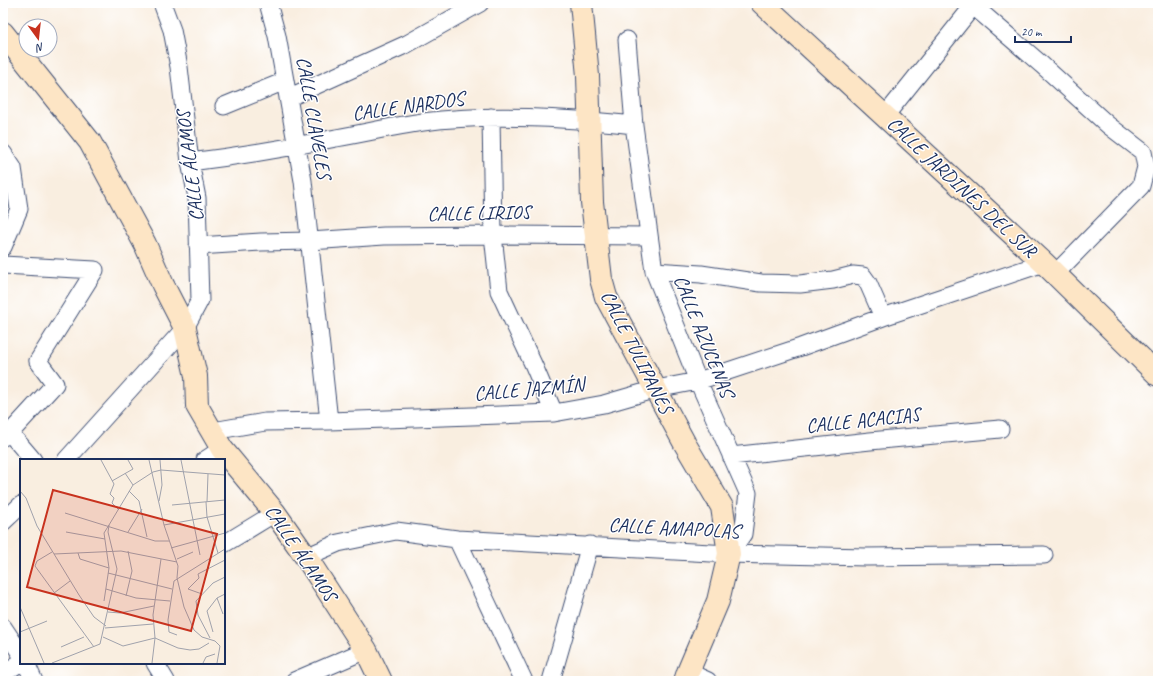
<svg xmlns="http://www.w3.org/2000/svg" width="1161" height="684" viewBox="0 0 1161 684" font-family="Caveat,sans-serif">
<style>
.lines{fill:none;stroke-linecap:round;stroke-linejoin:round}
.street-casing{stroke:#3c4c72;stroke-width:19}
.secondary-casing{stroke:#3c4c72;stroke-width:24}
.street{stroke:#fff;stroke-width:17}
.secondary{stroke:#fde5c5;stroke-width:22}
.labels{text-anchor:middle;dominant-baseline:central;stroke-width:3;stroke-linejoin:round;paint-order:stroke}
.street-label{font-size:20px;fill:#1b2f5e;stroke:#fff}
.inset-road{fill:none;stroke:#a0a2ac;stroke-width:1}
.view{fill:#c8321e;fill-opacity:0.15;stroke:#c8321e;stroke-width:2}
.inset-edge{fill:none;stroke:#1b2f5e;stroke-width:2}
</style>
<rect width="100%" height="100%" fill="#fff"/>
<filter id="ink" filterUnits="userSpaceOnUse"><feTurbulence type="fractalNoise" baseFrequency=".025" numOctaves="2"/><feDisplacementMap in="SourceGraphic" scale="8" xChannelSelector="R" yChannelSelector="G"/><feConvolveMatrix kernelMatrix="1 2 1 2 8 2 1 2 1" color-interpolation-filters="sRGB"/></filter>
<filter id="wash" filterUnits="userSpaceOnUse"><feTurbulence type="fractalNoise" baseFrequency=".012" numOctaves="4" result="noise"/><feDisplacementMap in="SourceGraphic" scale="16" xChannelSelector="R" yChannelSelector="G"/><feGaussianBlur stdDeviation="0.9" result="paint"/><feColorMatrix in="noise" values="0 0 0 0 0 0 0 0 0 0 0 0 0 0 0 0 0 1.4 0 .05"/><feComposite in="paint" operator="in"/></filter>
<g filter="url(#wash)">
<rect width="100%" height="100%" fill="#f9eee0"/>
</g>
<g filter="url(#ink)">
<g class="lines">
<g class="street-casing">
<path id="street" d="M268 3 277 36 303 181 329 421
M970 3 1042 65 1108 125 1143 152 1146 167 1141 186 1055 274
M627 40 634 125 654 271 698 381 748 493 743 534 729 554
M288 98 407 44 480 3
M224 106 285 81
M885 116 973 6
M491 117 493 235 499 291 534 366 554 413
M3 153 13 168 19 209 3 247
M190 162C239 156 288 148 336 138 365 133 394 126 423 122 490 113 566 118 634 125
M198 246 261 242 310 241 384 236 493 235 648 236
M3 265 95 270 38 361 55 384 10 433 3 437
M654 271 701 274 761 283 800 284 833 280 853 275 863 276 868 283 883 317
M213 431 265 422 329 421 554 413 604 404 656 389 698 381 801 347 883 317 1044 263
M10 433 33 460
M731 456 870 441 1000 429
M66 460 185 328 200 300 197 198 190 162 179 67 172 30 162 3
M205 460 222 449
M3 522 21 505
M457 539 524 681
M224 544 275 513
M306 557 338 543 396 531 457 539 729 554 866 557 1044 555
M3 627 21 654
M26 663 34 681
M155 663 166 681
M688 672 708 681
M3 674 21 662
M294 681 366 650
M551 681 590 545"/>
</g>
<g class="secondary-casing">
<path id="secondary" d="M581 3 588 76 592 202 601 279 606 297 685 444 722 507 729 554 718 601 688 672 685 681
M762 3 1044 263 1158 375
M3 33 90 142 145 244 163 285 185 328 196 376 197 406 222 449 275 513 306 557 366 650 381 681"/>
</g>
<use href="#street" class="street"/>
<use href="#secondary" class="secondary"/>
</g>
</g>
<g class="labels">
<g class="street-label">
<text transform="translate(408 106) rotate(-8)">CALLE NARDOS</text>
<text transform="translate(314 118) rotate(80)">CALLE CLAVELES</text>
<text transform="translate(190 166) rotate(-97)">CALLE ÁLAMOS</text>
<text transform="translate(962 187) rotate(43)">CALLE JARDINES DEL SUR</text>
<text transform="translate(479 213) rotate(-1)">CALLE LIRIOS</text>
<text transform="translate(704 336) rotate(68)">CALLE AZUCENAS</text>
<text transform="translate(637 352) rotate(63)">CALLE TULIPANES</text>
<text transform="translate(529 389) rotate(-5)">CALLE JAZMÍN</text>
<text transform="translate(863 420) rotate(-6)">CALLE ACACIAS</text>
<text transform="translate(674 528) rotate(3)">CALLE AMAPOLAS</text>
<text transform="translate(301 553) rotate(56)">CALLE ÁLAMOS</text>
</g>
</g>
<g transform="translate(20 459)">
<rect width="205" height="205" fill="#f9eee0"/>
<path class="inset-road" d="M81 1 94 25 90 35 94 39 92 44 99 51M129 1 144 66 158 107 157 119 164 148 174 171 182 178 195 182 200 187 197 204M161 1 180 96M133 13 141 11 205 16M105 14 113 26M92 22 113 10 108 1M0 32 6 39 17 67 59 136 74 158 86 167M109 32 119 42 127 78M139 42 142 26 140 1M186 43 187 58 198 94M187 43 188 15M152 46 205 41M45 54 135 82H149M144 66 205 55M46 73 85 80M108 73 122 50M151 89 205 74M32 93 17 102 15 107 74 188M58 94 60 100 89 109M34 95 101 92 157 103M157 100 173 93M88 114 152 130M86 130 116 139 150 142M34 134 50 122M182 135 168 130 179 119 178 115 205 101M106 137 112 112 108 92M197 139 203 155M84 142 89 109 84 74 89 66M0 148 24 204M88 153 100 154 134 147M85 169 133 165M0 173 27 162M193 173 187 152 197 139 205 135M157 176 149 173 148 161 154 122 205 90M83 178 103 187 135 179 158 189 170 191 179 190 189 184M190 179 178 156 176 142 193 124 205 118M41 188 64 178M32 204 80 185 97 110 88 73 89 66 113 26 133 13M132 204 135 179 133 156 141 100M183 204 186 198 195 195"/>
<path class="view" d="M33 31 197 75 171 172 7 128Z"/>
<rect width="205" height="205" class="inset-edge"/>
</g>
<rect width="1161" height="684" fill="none" stroke="#fff" stroke-width="16"/>
<g transform="translate(38 38) rotate(165)"><circle r="19" fill="#ffffff" stroke="#a4acbf"/>
<path d="M0-3L7 15L0 10L-7 15Z" fill="#c8321e"/>
<text y="-6" font-size="11" font-weight="bold" text-anchor="middle" fill="#1b2f5e">N</text>
</g>
<path d="M1015 36v6h56v-6" fill="none" stroke="#1b2f5e" stroke-width="2"/>
<text x="1021" y="36" font-size="12" fill="#1b2f5e" stroke="#ffffff" stroke-width="3" paint-order="stroke">20 m</text>
</svg>
